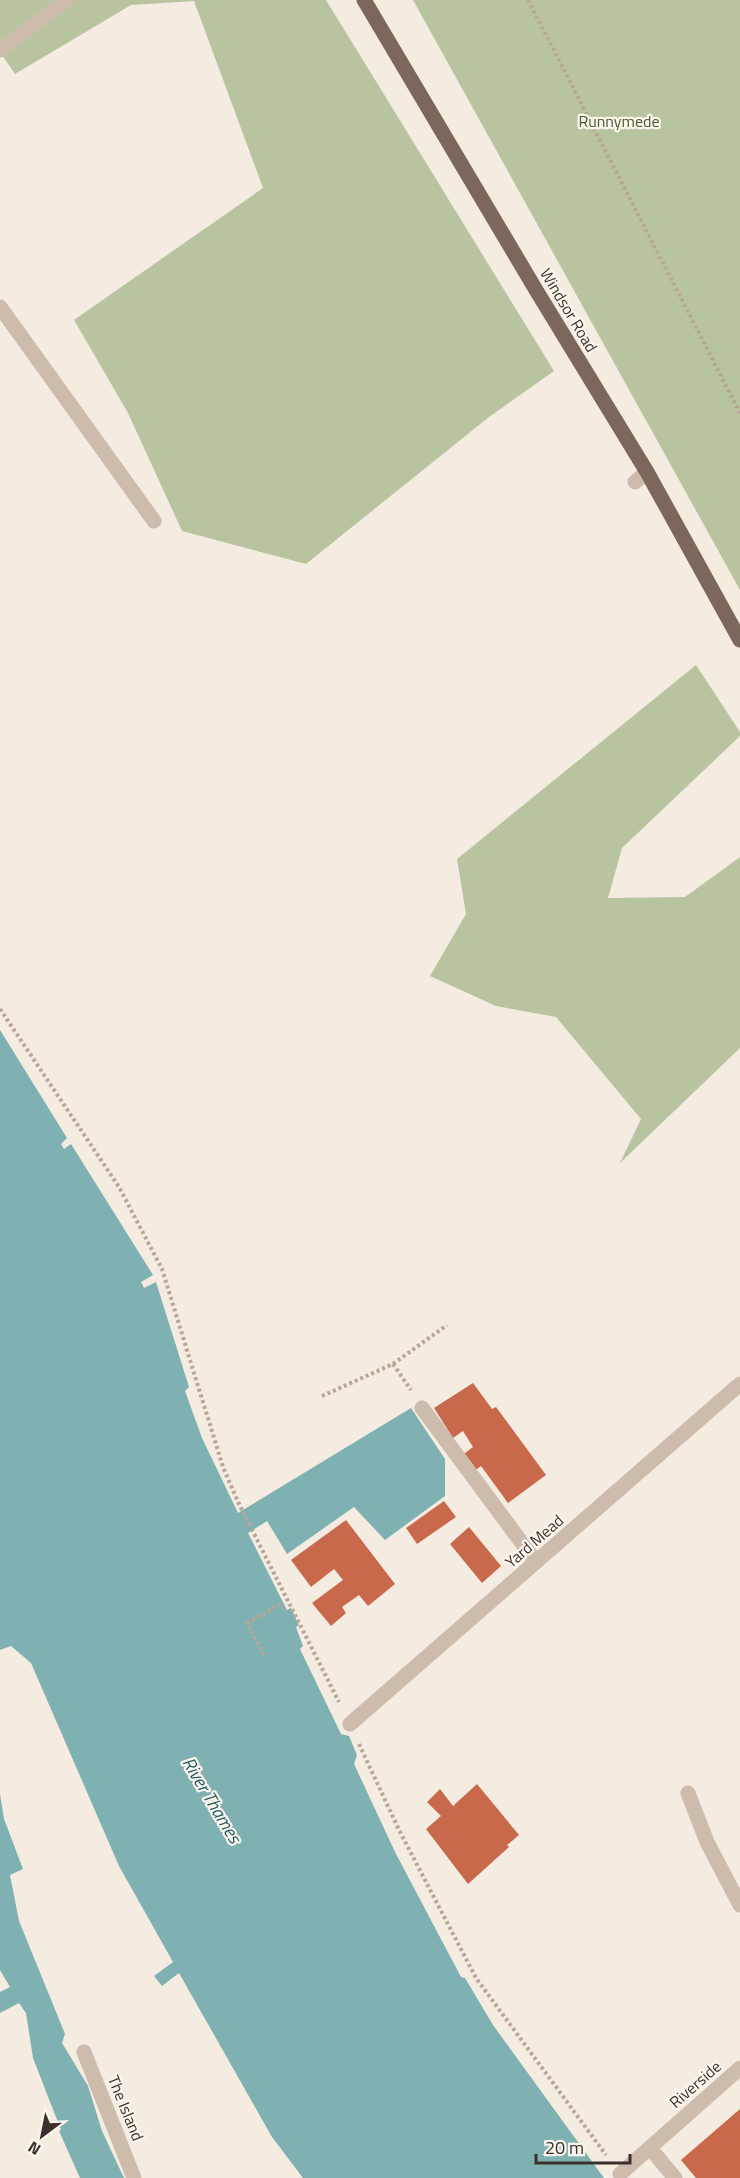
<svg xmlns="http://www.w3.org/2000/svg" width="740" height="2178" viewBox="0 0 740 2178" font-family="'Titillium Web',sans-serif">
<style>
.green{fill:#b8c4a0}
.water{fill:#7fb0b2}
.building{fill:#c8694b}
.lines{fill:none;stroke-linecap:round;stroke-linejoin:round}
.path{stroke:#b9a596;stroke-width:4;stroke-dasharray:3 3;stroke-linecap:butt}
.minor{stroke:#cdbbac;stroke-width:15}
.major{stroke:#7d675c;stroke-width:15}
.labels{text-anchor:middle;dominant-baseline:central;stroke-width:4.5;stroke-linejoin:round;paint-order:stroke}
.park-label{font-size:16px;fill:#4a5a2e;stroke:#fbf5ee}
.street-label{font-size:16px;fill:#3b302b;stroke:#fbf5ee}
.water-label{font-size:18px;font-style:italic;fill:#1f5a5e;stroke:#fbf5ee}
</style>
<rect width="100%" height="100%" fill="#f4ebe1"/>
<g class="green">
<path d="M 0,0 L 326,0 L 554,371 L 489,417 L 306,564 L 182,531 L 128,413 L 74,320 L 263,188 L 194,1 L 131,5 L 15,74 L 0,52 Z"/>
<path d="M 413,0 L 740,0 L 740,590 Z"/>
<path d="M 696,665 L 740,732 L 740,736 L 622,848 L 608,898 L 685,897 L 740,857 L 740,1048 L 620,1163 L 641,1119 L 556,1017 L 496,1006 L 430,976 L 466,914 L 457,859 Z"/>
</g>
<g class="water">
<path d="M 0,1030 L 67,1138 L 61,1144 L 64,1149 L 71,1144 L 153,1275 L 141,1282 L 144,1288 L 156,1282 L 189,1387 L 185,1391 L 202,1438 L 238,1513 L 411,1408 L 445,1459 L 445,1496 L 385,1540 L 354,1507 L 287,1554 L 267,1521 L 248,1533 L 287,1610 L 291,1608 L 299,1625 L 296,1627 L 303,1646 L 300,1649 L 341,1734 L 349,1736 L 357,1755 L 354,1764 L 396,1854 L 461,1977 L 465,1978 L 493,2025 L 604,2178 L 303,2178 L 272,2137 L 179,1973 L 162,1986 L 154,1976 L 173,1962 L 119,1866 L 31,1663 L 11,1646 L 0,1650 Z"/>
<path d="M 0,1794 L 4,1819 L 23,1869 L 10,1875 L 19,1921 L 65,2034 L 62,2043 L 88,2086 L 102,2131 L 124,2178 L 80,2178 L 59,2131 L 61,2130 L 33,2058 L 26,2013 L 19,2003 L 0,2013 L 0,1992 L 10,1987 L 0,1970 Z"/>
</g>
<g class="building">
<path d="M 473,1383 L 492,1409 L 496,1407 L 546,1475 L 508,1503 L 481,1466 L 473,1472 L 461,1456 L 473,1447 L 463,1431 L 453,1438 L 434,1408 Z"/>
<path d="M 444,1501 L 456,1517 L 417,1544 L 406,1528 Z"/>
<path d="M 346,1520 L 395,1584 L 368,1606 L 359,1595 L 342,1607 L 346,1613 L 331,1626 L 312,1603 L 343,1580 L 334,1569 L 311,1587 L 291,1560 Z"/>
<path d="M 469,1527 L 501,1566 L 482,1583 L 450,1544 Z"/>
<path d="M 477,1784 L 519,1835 L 507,1845 L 509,1847 L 468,1884 L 426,1829 L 441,1816 L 427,1802 L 440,1789 L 453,1806 Z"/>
<path d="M 740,2109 L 740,2178 L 696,2178 L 681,2160 Z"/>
</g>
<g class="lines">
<g class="path">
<path d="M 528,0 L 740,413"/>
<path d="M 0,1009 L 119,1187 L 162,1269 L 223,1467 L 239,1504 L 339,1702"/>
<path d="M 393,1364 L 411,1390"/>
<path d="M 322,1396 L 393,1364 L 447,1325"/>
<path d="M 264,1655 L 247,1623 L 283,1603"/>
<path d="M 359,1744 L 399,1830 L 476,1978 L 606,2155"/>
</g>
<g class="minor">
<path d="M 0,50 L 67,0"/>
<path d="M 0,307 L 154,521"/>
<path d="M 635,482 L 647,472"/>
<path d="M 422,1408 L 536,1562"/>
<path d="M 350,1724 L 740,1384"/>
<path d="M 688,1793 L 707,1842 L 740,1905"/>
<path d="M 84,2052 L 134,2178"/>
<path d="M 650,2148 L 675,2178"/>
<path d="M 620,2174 L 740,2068"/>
</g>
<path class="major" d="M 364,0 L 536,290 L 647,472 L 740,640"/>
</g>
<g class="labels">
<g class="park-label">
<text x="619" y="121">Runnymede</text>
</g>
<g class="street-label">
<text transform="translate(569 310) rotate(59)">Windsor Road</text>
<text transform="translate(534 1541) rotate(-41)">Yard Mead</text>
<text transform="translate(695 2084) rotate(-41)">Riverside</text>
<text transform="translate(126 2108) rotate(68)">The Island</text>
</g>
<g class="water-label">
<text transform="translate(212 1800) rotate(59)">River Thames</text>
</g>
</g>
<g transform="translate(42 2136) rotate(212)" stroke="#fbf5ee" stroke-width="4.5" paint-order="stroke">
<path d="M0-4.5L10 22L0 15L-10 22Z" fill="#3b302b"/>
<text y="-9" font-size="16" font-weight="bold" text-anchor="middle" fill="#3b302b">N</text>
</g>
<path d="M536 2154v9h94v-9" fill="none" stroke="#3b302b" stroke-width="3"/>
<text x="545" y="2154" font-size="18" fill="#3b302b" stroke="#fbf5ee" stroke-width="4.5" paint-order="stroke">20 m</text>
</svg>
